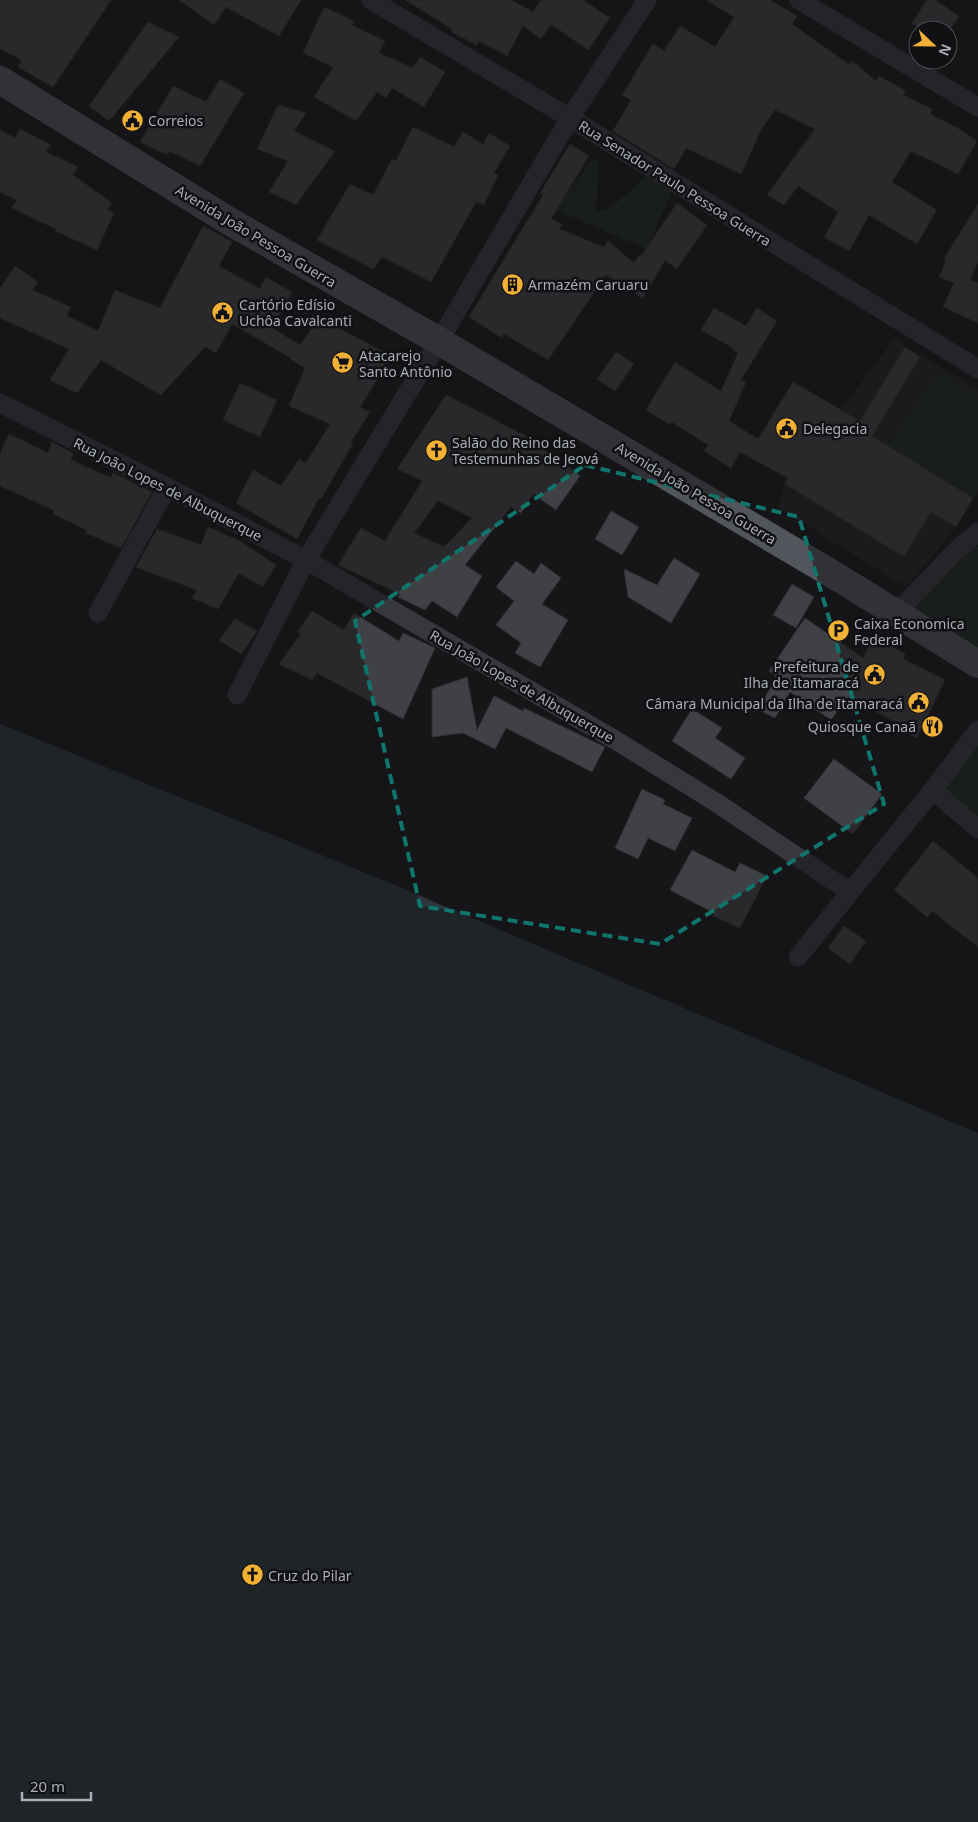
<svg xmlns="http://www.w3.org/2000/svg" width="978" height="1822" viewBox="0 0 978 1822" font-family="'Noto Sans',sans-serif">
<style>
.built{fill:#222225}
.green{fill:#1e261f}
.water{fill:#2c353c}
.building{fill:#404145;stroke:#303034;fill-rule:evenodd}
.lines{fill:none;stroke-linecap:round;stroke-linejoin:round}
.minor{stroke:#37383d;stroke-width:19}
.primary{stroke:#53555c;stroke-width:28}
.marked{fill:none;stroke:#0f766e;stroke-width:4;stroke-dasharray:10 6;stroke-linejoin:round}
.labels{text-anchor:middle;dominant-baseline:central;stroke-width:5;stroke-linejoin:round;paint-order:stroke}
.poi-label{font-size:14px;fill:#a8adb8;stroke:#111113;text-anchor:start}
.street-label{font-size:14px;fill:#a8adb8;stroke:#111113}
</style>
<rect width="100%" height="100%" fill="#161618"/>
<path class="built" d="M 897,335 L 905,347 L 978,388 L 978,492 L 956,527 L 906,587 L 777,507 L 785,484 Z"/>
<g class="green">
<path d="M 592,159 L 599,162 L 596,212 L 613,206 L 647,175 L 674,186 L 647,249 L 556,210 Z"/>
<path d="M 938,372 L 978,396 L 978,492 L 973,498 L 888,446 Z"/>
<path d="M 971,538 L 978,547 L 978,648 L 908,610 Z"/>
<path d="M 978,741 L 978,818 L 941,789 Z"/>
</g>
<path class="water" d="M 0,724 L 383,880 L 978,1133 L 978,1822 L 0,1822 Z"/>
<g class="building">
<path d="M 0,0 L 111,0 L 53,87 L 18,67 L 22,60 L 0,49 Z"/>
<path d="M 179,0 L 301,0 L 279,36 L 226,7 L 214,25 Z"/>
<path d="M 405,0 L 511,0 L 533,12 L 541,0 L 583,0 L 610,18 L 588,50 L 551,24 L 541,39 L 523,26 L 507,56 L 479,41 L 477,45 L 451,32 L 452,29 Z"/>
<path d="M 706,0 L 770,0 L 797,16 L 792,24 L 850,65 L 852,61 L 876,81 L 879,76 L 906,91 L 903,95 L 932,109 L 930,114 L 961,130 L 977,141 L 958,174 L 911,151 L 892,182 L 937,210 L 917,244 L 869,215 L 849,251 L 824,237 L 838,212 L 798,186 L 784,205 L 767,195 L 815,129 L 775,110 L 762,128 L 741,174 L 686,148 L 674,169 L 613,131 L 631,100 L 622,95 L 653,44 L 664,51 L 680,26 L 715,47 L 734,17 Z"/>
<path d="M 927,0 L 935,0 L 959,16 L 950,30 L 922,30 L 912,23 Z"/>
<path d="M 324,7 L 354,21 L 352,25 L 385,41 L 379,53 L 413,68 L 420,57 L 445,72 L 424,107 L 392,88 L 386,98 L 377,92 L 356,121 L 314,97 L 333,67 L 303,53 Z"/>
<path d="M 148,22 L 179,37 L 109,121 L 89,106 Z"/>
<path d="M 220,79 L 244,93 L 200,166 L 169,151 L 167,155 L 140,142 L 173,86 L 206,102 Z"/>
<path d="M 278,105 L 306,113 L 294,131 L 335,151 L 296,205 L 269,192 L 288,161 L 257,149 Z"/>
<path d="M 413,127 L 454,147 L 463,132 L 483,144 L 489,133 L 510,146 L 494,173 L 498,175 L 484,205 L 476,202 L 431,282 L 382,257 L 373,269 L 317,240 L 350,184 L 373,195 L 392,159 L 396,161 Z"/>
<path d="M 20,129 L 51,145 L 46,152 L 78,167 L 73,175 L 112,203 L 107,210 L 114,213 L 97,250 L 55,231 L 56,229 L 12,208 L 17,200 L 0,192 L 0,130 L 15,138 Z"/>
<path d="M 570,144 L 589,156 L 551,219 L 562,224 L 559,229 L 604,247 L 608,241 L 634,263 L 639,255 L 642,255 L 677,203 L 707,225 L 677,269 L 665,260 L 643,298 L 606,275 L 548,360 L 504,334 L 502,338 L 469,317 L 543,195 L 540,193 Z"/>
<path d="M 978,204 L 978,262 L 970,280 L 978,283 L 978,323 L 943,307 L 954,283 L 939,277 L 946,261 L 943,260 Z"/>
<path d="M 203,226 L 232,242 L 219,266 L 260,289 L 266,277 L 292,292 L 272,328 L 300,345 L 319,318 L 392,356 L 360,407 L 370,412 L 351,442 L 353,443 L 321,499 L 319,498 L 297,539 L 236,503 L 253,470 L 281,486 L 299,459 L 306,463 L 330,424 L 289,406 L 305,368 L 290,359 L 291,358 L 232,324 L 216,353 L 205,347 L 161,395 L 101,360 L 77,393 L 50,380 L 69,349 L 0,318 L 0,288 L 15,266 L 38,282 L 32,290 L 71,307 L 67,316 L 98,331 L 115,290 L 160,308 Z"/>
<path d="M 714,308 L 746,326 L 757,308 L 777,321 L 741,380 L 746,382 L 729,421 L 758,439 L 793,382 L 860,421 L 905,347 L 920,357 L 872,436 L 973,498 L 956,527 L 931,512 L 904,557 L 785,484 L 788,478 L 740,452 L 731,468 L 704,451 L 708,445 L 672,422 L 670,425 L 646,410 L 675,362 L 721,391 L 738,353 L 732,349 L 733,348 L 701,330 Z"/>
<path d="M 616,352 L 634,364 L 615,391 L 597,379 Z"/>
<path d="M 240,383 L 277,400 L 260,437 L 223,420 Z"/>
<path d="M 446,395 L 528,437 L 527,438 L 556,457 L 556,458 L 580,476 L 556,510 L 533,494 L 521,513 L 511,507 L 465,565 L 482,576 L 457,617 L 432,601 L 425,610 L 398,597 L 400,594 L 338,565 L 361,528 L 385,541 L 422,481 L 397,469 ZM 438,501 L 472,518 L 444,547 L 414,533 Z"/>
<path d="M 9,434 L 48,453 L 52,442 L 73,453 L 71,460 L 111,478 L 113,473 L 152,492 L 121,548 L 86,533 L 87,530 L 53,514 L 54,510 L 0,486 L 0,453 Z"/>
<path d="M 611,511 L 639,527 L 622,555 L 595,539 Z"/>
<path d="M 208,527 L 240,541 L 276,565 L 263,587 L 239,573 L 218,609 L 192,598 L 197,590 L 136,567 L 157,529 L 201,545 Z"/>
<path d="M 674,558 L 700,574 L 671,623 L 628,597 L 624,569 L 657,585 Z"/>
<path d="M 516,561 L 534,574 L 541,563 L 561,578 L 542,604 L 568,620 L 540,667 L 515,653 L 521,643 L 496,625 L 514,601 L 496,587 Z"/>
<path d="M 792,584 L 814,597 L 796,628 L 773,615 Z"/>
<path d="M 312,611 L 344,630 L 354,613 L 399,641 L 403,633 L 435,648 L 403,719 L 317,673 L 312,680 L 279,664 L 301,634 L 297,632 Z"/>
<path d="M 805,618 L 863,658 L 874,637 L 905,654 L 903,659 L 945,680 L 917,738 L 893,727 L 895,722 L 848,697 L 831,720 L 790,692 L 775,718 L 759,710 L 776,676 L 769,671 Z"/>
<path d="M 235,619 L 257,631 L 241,654 L 219,640 Z"/>
<path d="M 467,677 L 477,730 L 494,696 L 523,711 L 524,708 L 605,747 L 592,772 L 506,728 L 495,749 L 463,733 L 432,737 L 432,689 Z"/>
<path d="M 692,709 L 722,728 L 715,738 L 745,758 L 731,779 L 672,741 Z"/>
<path d="M 834,759 L 882,794 L 853,834 L 804,798 Z"/>
<path d="M 642,789 L 665,800 L 663,804 L 692,818 L 675,851 L 648,838 L 638,859 L 615,848 Z"/>
<path d="M 933,841 L 978,878 L 978,947 L 932,911 L 927,917 L 894,890 Z"/>
<path d="M 692,850 L 735,872 L 740,863 L 767,876 L 740,928 L 713,916 L 714,913 L 670,890 Z"/>
<path d="M 844,926 L 866,941 L 850,964 L 828,948 Z"/>
</g>
<g class="lines">
<g class="minor">
<path d="M 371,0 L 570,118 L 978,369"/>
<path d="M 799,0 L 978,107"/>
<path d="M 0,403 L 167,487 L 306,560 L 617,741 L 717,803 L 850,892 L 933,790 L 978,730"/>
<path d="M 98,613 L 167,487"/>
<path d="M 896,613 L 957,550 L 978,532"/>
<path d="M 237,695 L 306,560 L 439,341 L 570,118 L 647,0"/>
<path d="M 933,790 L 978,829"/>
<path d="M 798,957 L 850,892"/>
</g>
<path class="primary" d="M 0,80 L 229,221 L 439,341 L 839,578 L 978,664"/>
</g>
<path d="M0 0H978V1822H0ZM 585,465 L 799,517 L 884,804 L 660,944 L 420,906 L 355,621 Z" fill="#161618" fill-opacity=".55" fill-rule="evenodd"/>
<path class="marked" d="M 585,465 L 799,517 L 884,804 L 660,944 L 420,906 L 355,621 Z"/>
<defs>
<symbol id="civic-disc" viewBox="-11 -11 22 22"><circle r="9.5" fill="#f2b134" stroke="#111113"/><path d="M-.6-6.5H3V-4.5H.6V-3L4-1V1h2V6H-6V1h2V-1L-.6-3ZM-1.2 2.5V6h2.4V2.5Z" fill="#111"/></symbol>
<symbol id="building-disc" viewBox="-11 -11 22 22"><circle r="9.5" fill="#f2b134" stroke="#111113"/><path d="M-4-6H4V6H1V3H-1V6H-4ZM-2.5-4.3h1.7v1.8h-1.7ZM.8-4.3h1.7v1.8H.8ZM-2.5-1h1.7V.8h-1.7ZM.8-1h1.7V.8H.8Z" fill="#111"/></symbol>
<symbol id="supermarket-disc" viewBox="-11 -11 22 22"><circle r="9.5" fill="#f2b134" stroke="#111113"/><path d="M-6-5.5h2.5l.6 2H6L4.5 2H-2.5L-4.4-4H-6ZM-1.5 3.2a1.3 1.3 0 1 0 .1 0ZM3 3.2a1.3 1.3 0 1 0 .1 0Z" fill="#111"/></symbol>
<symbol id="church-disc" viewBox="-11 -11 22 22"><circle r="9.5" fill="#f2b134" stroke="#111113"/><path d="M-1.2-6h2.4v3.5h3.3v2.4h-3.3V6h-2.4V-.1h-3.3v-2.4h3.3Z" fill="#111"/></symbol>
<symbol id="parking-disc" viewBox="-11 -11 22 22"><circle r="9.5" fill="#f2b134" stroke="#111113"/><path d="M-3.5-5.5H1a3.5 3.5 0 0 1 0 7H-1V5.5H-3.5ZM-1-3.4V-.6H.8a1.4 1.4 0 0 0 0-2.8Z" fill="#111"/></symbol>
<symbol id="restaurant-disc" viewBox="-11 -11 22 22"><circle r="9.5" fill="#f2b134" stroke="#111113"/><path d="M-5-6h1v4h1v-4h1v4h1v-4h1v5L-1.5 .5V6h-2V.5L-5-1ZM5-6V6H3V1.5H1.5Q1.5-4 5-6Z" fill="#111"/></symbol>
</defs>
<g fill-rule="evenodd">
<use href="#civic-disc" x="120" y="108" width="25" height="25"/>
<use href="#building-disc" x="500" y="272" width="25" height="25"/>
<use href="#civic-disc" x="210" y="300" width="25" height="25"/>
<use href="#supermarket-disc" x="330" y="350" width="25" height="25"/>
<use href="#civic-disc" x="774" y="416" width="25" height="25"/>
<use href="#church-disc" x="424" y="438" width="25" height="25"/>
<use href="#parking-disc" x="826" y="618" width="25" height="25"/>
<use href="#civic-disc" x="862" y="662" width="25" height="25"/>
<use href="#civic-disc" x="906" y="690" width="25" height="25"/>
<use href="#restaurant-disc" x="920" y="714" width="25" height="25"/>
<use href="#church-disc" x="240" y="1562" width="25" height="25"/>
</g>
<g class="labels">
<g class="poi-label">
<text x="148" y="120">Correios</text>
<text x="528" y="284">Armazém Caruaru</text>
<text x="239" y="304">Cartório Edísio<tspan x="239" dy="16">Uchôa Cavalcanti</tspan></text>
<text x="359" y="355">Atacarejo<tspan x="359" dy="16">Santo Antônio</tspan></text>
<text x="803" y="428">Delegacia</text>
<text x="452" y="442">Salão do Reino das<tspan x="452" dy="16">Testemunhas de Jeová</tspan></text>
<text x="854" y="623">Caixa Economica<tspan x="854" dy="16">Federal</tspan></text>
<text x="859" y="666" text-anchor="end">Prefeitura de<tspan x="859" dy="16">Ilha de Itamaracá</tspan></text>
<text x="903" y="703" text-anchor="end">Câmara Municipal da Ilha de Itamaracá</text>
<text x="916" y="726" text-anchor="end">Quiosque Canaã</text>
<text x="268" y="1575">Cruz do Pilar</text>
</g>
<g class="street-label">
<text transform="translate(675 183) rotate(32)">Rua Senador Paulo Pessoa Guerra</text>
<text transform="translate(256 236) rotate(31)">Avenida João Pessoa Guerra</text>
<text transform="translate(168 489) rotate(27)">Rua João Lopes de Albuquerque</text>
<text transform="translate(696 493) rotate(31)">Avenida João Pessoa Guerra</text>
<text transform="translate(522 686) rotate(30)">Rua João Lopes de Albuquerque</text>
</g>
</g>
<g transform="translate(933 45) rotate(112)"><circle r="24" fill="#111113" stroke="#4d4f55"/>
<path d="M0-4L9 19L0 12L-9 19Z" fill="#f2b134"/>
<text y="-8" font-size="14" font-weight="bold" text-anchor="middle" fill="#a8adb8">N</text>
</g>
<path d="M22 1792v8h69v-8" fill="none" stroke="#a8adb8" stroke-width="2.5"/>
<text x="30" y="1792" font-size="15" fill="#a8adb8" stroke="#111113" stroke-width="4" paint-order="stroke">20 m</text>
</svg>
